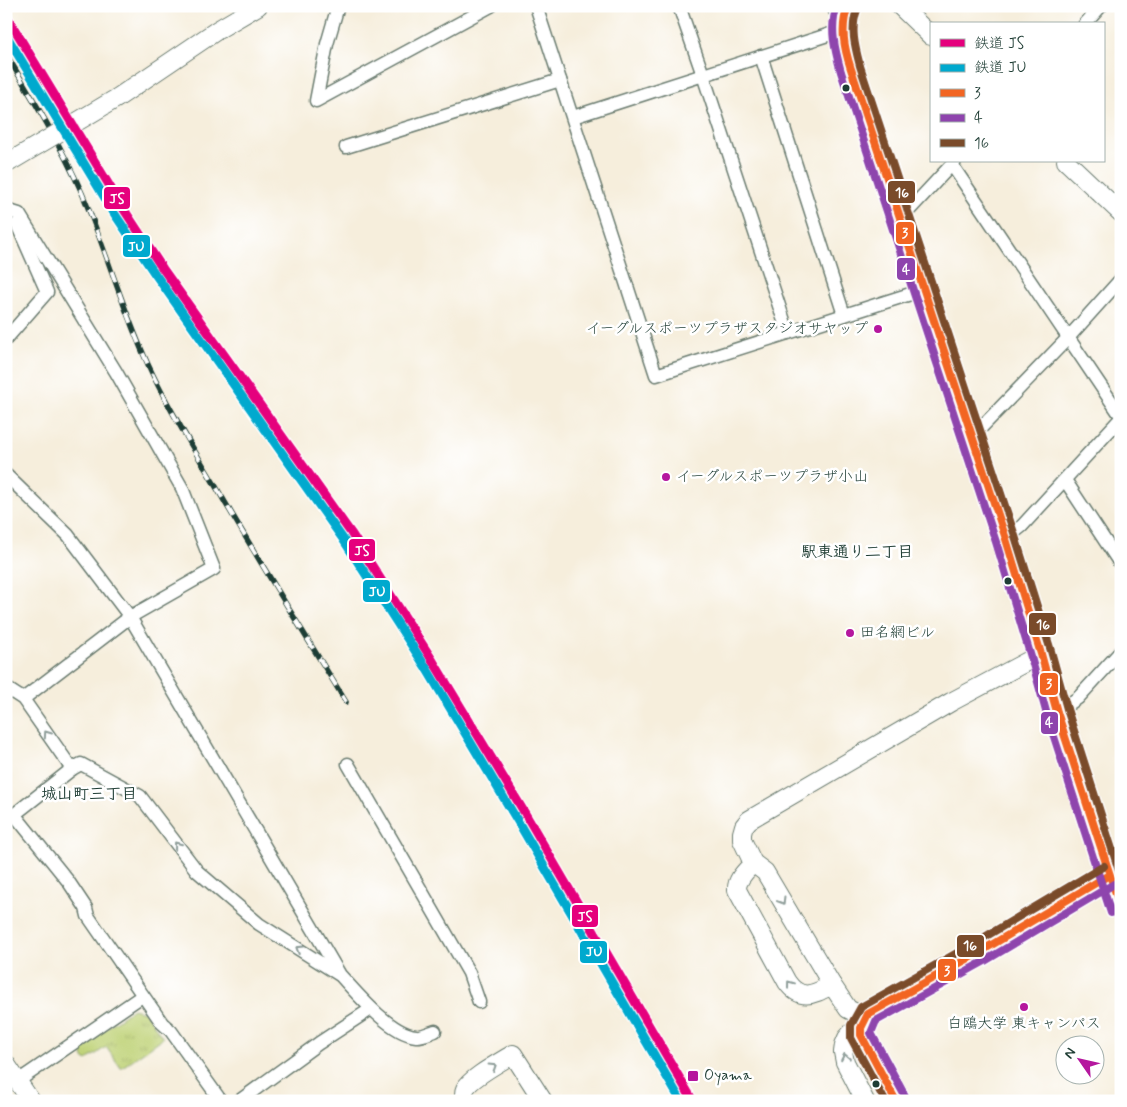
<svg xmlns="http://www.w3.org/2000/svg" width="1127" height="1107" viewBox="0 0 1127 1107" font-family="Mynerve,'Klee One',sans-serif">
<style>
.park{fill:url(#park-tufts);stroke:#6e8754}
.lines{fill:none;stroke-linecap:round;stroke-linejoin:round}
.street-casing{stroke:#6a7b6f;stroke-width:15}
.secondary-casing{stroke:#6a7b6f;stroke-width:20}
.street{stroke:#fff;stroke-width:12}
.secondary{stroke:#fff;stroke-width:18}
.rail-casing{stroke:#1f3d34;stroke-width:5.5}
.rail{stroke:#fff;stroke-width:4;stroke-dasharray:11;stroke-linecap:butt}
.secondary-bridge-casing{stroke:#6a7b6f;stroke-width:20;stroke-linecap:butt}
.secondary-bridge{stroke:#fff;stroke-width:18}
.bus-1-casing{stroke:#fff;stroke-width:11}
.bus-2-casing{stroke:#fff;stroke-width:11}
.bus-3-casing{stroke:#fff;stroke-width:11}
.bus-1{stroke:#f26522;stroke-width:8}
.bus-2{stroke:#8e44ad;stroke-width:8}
.bus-3{stroke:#7a4b2a;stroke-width:8}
.rail-1-casing{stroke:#fff;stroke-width:12}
.rail-2-casing{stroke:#fff;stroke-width:12}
.rail-1{stroke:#e5007d;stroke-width:9}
.rail-2{stroke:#00a9ce;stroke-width:9}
.oneway{stroke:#8f9e9a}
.bus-dot{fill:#1f3d34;stroke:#fff;stroke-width:2}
.poi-dot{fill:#b5179e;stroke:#fff;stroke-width:2}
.labels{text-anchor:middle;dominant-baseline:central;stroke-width:5;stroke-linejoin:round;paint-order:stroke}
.poi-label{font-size:15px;fill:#1f3d34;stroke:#fff;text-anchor:start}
.neighbourhood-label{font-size:16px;font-weight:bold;fill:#1f3d34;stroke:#fff}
.line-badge{stroke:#fff;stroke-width:2}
.badge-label{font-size:14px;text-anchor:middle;font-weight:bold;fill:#fff}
</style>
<defs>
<pattern id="park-tufts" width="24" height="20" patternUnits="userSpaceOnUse" patternTransform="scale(1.25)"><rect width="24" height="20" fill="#bed174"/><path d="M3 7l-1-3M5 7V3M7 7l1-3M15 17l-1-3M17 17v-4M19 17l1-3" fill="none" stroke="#a3b465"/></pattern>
</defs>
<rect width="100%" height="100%" fill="#fff"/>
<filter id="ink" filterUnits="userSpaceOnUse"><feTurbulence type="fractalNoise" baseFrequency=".02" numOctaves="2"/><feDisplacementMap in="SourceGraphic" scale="10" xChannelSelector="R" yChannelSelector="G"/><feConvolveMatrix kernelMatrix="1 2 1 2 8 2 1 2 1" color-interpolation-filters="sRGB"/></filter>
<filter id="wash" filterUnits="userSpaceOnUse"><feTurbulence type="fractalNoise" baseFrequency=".0096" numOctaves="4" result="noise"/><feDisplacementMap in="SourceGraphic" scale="20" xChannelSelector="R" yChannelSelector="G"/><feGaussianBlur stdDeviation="1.12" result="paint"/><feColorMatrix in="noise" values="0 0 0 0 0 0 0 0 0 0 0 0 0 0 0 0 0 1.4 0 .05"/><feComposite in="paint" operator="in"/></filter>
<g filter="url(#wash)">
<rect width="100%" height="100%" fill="#f6eedc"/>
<path class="park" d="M 133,1009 L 145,1012 L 163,1038 L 121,1068 L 106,1047 L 86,1061 L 78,1048 Z"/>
</g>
<g filter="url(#ink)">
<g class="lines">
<defs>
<g id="street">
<path d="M 338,6 L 327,44 L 316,101 L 491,6"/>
<path d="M 536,6 L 656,375 L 923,290"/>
<path d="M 679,6 L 703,75 L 788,333"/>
<path d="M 1085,24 L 1101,6"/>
<path d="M 761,56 L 844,315"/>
<path d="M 573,117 L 843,30 L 833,6"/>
<path d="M 346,147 L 560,80"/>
<path d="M 952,165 L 1121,416"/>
<path d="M 6,210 L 19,214 L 116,372 L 182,488 L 214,569 L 130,617 L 23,699"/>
<path d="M 900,220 L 955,161"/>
<path d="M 6,339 L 47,292 L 17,224"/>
<path d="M 972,437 L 1068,338 L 1121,279"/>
<path d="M 6,475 L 68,535 L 130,617 L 340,975 C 357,994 391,1034 416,1036 C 421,1037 429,1033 435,1031"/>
<path d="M 1065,480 L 1121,565"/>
<path d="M 1006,539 L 1022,526 L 1121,418"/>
<path d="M 6,688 L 23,699 L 72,769"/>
<path d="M 1057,712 L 1078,698 L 1121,651"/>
<path d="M 348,764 L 469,973 L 479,1002"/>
<path d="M 14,814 L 68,881 L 86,908 L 88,916 L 162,1023 L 171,1031 L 221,1101"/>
<path d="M 6,821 L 72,769 L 81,764 L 140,796 L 197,871 L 259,924 L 338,974"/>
<path d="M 1109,875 L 1121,863"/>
<path d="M 18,1081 L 142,996"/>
<path d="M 239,1101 L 319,1043 L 371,1009"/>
</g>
<g id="secondary">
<path d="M 848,6 C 835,31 850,64 857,89 L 1006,539 L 1041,654 L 1057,712 L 1121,910"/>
<path d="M 900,6 L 931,36"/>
<path d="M 117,98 L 219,29 L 258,6"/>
<path d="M 1066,161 L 1121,213"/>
<path d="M 753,863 C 746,871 736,879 737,890 L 787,982 C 801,1002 814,994 832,985"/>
<path d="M 868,1014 L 860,1014 L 854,1012 L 848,1009 L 832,985 L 765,872 L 753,863 L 742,840 L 742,833 L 744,826 L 749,820 L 951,702 L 1041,654"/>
<path d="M 866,1016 L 861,1028 L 861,1035 L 896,1101"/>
<path d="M 6,1064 L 31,1101"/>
<path d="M 465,1101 C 464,1097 463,1093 465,1089 C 470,1078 502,1061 513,1054 L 543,1101"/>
<path d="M 865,1101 L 845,1062 L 843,1052 L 844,1045 L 847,1038 L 868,1014 L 978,953 L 1109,875"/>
</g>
</defs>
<use href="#street" class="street-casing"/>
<use href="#secondary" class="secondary-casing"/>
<use href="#street" class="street"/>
<use href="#secondary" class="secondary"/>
<defs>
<path id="rail" d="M 6,54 C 33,99 61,145 82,193 C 107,252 124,315 152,373 C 170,411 193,448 215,485 C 257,558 302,630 346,702"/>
</defs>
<use href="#rail" class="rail-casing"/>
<use href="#rail" class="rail"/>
<defs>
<path id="secondary-bridge" d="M 6,164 L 117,98"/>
</defs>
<use href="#secondary-bridge" class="secondary-bridge-casing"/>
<use href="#secondary-bridge" class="secondary-bridge"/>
<defs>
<g id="bus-1">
<path d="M 848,6 C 840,28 844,48 851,69 L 1006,539 L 1041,654 L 1057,712 L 1121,909"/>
<path d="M 896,1101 L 861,1035 L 861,1028 L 868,1014 L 978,953 L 1109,875"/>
</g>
<g id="bus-2">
<path d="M 837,6 C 829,28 835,50 841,72 L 996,542 L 1031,657 L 1047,715 L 1111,913"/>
<path d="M 905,1096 L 871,1033 L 876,1021 L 983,962 L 1114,884"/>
</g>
<g id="bus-3">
<path d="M 857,10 C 850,29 855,47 860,66 L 1015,536 L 1051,651 L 1067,709 L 1121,877"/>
<path d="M 885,1101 L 851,1038 L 851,1025 L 861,1007 L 973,944 L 1104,866"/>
</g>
</defs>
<use href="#bus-1" class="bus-1-casing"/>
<use href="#bus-2" class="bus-2-casing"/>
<use href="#bus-3" class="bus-3-casing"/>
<use href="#bus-1" class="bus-1"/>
<use href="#bus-2" class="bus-2"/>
<use href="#bus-3" class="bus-3"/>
<defs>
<path id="rail-1" d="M 6,15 L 123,208 L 163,269 L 351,533 L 433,661 L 526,815 L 693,1101"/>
<path id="rail-2" d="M 6,35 L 114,213 L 155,274 L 343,539 L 425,666 L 517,820 L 681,1101"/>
</defs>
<use href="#rail-1" class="rail-1-casing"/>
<use href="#rail-2" class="rail-2-casing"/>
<use href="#rail-1" class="rail-1"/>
<use href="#rail-2" class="rail-2"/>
</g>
<defs><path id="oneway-chevron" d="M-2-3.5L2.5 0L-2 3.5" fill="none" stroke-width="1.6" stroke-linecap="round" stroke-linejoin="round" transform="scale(1.25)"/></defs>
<g class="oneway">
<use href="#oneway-chevron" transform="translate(47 734) rotate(-125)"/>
<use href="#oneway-chevron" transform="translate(177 845) rotate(-128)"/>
<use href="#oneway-chevron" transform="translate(782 901) rotate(59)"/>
<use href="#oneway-chevron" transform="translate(299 949) rotate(-148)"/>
<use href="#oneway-chevron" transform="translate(790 984) rotate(-127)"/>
<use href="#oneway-chevron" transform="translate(845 1057) rotate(-101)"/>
<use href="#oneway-chevron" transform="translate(493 1067) rotate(-32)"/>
</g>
</g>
<g class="bus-dot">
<circle cx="846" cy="88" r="4.5"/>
<circle cx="1008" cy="581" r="4.5"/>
<circle cx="876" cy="1084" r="4.5"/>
</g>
<g class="poi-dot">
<circle cx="878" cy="329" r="5"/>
<circle cx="666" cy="477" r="5"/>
<circle cx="850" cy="633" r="5"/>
<circle cx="1024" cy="1007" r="5"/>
<rect x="687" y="1070" width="12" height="12" rx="2.5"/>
</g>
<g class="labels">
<g class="poi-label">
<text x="868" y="329" text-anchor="end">イーグルスポーツプラザスタジオサヤップ</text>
<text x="676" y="477">イーグルスポーツプラザ小山</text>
<text x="860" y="633">田名網ビル</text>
<text x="1024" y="1024" text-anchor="middle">白鴎大学 東キャンパス</text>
<text x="704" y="1076">Oyama</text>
</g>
<g class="neighbourhood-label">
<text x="857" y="552">駅東通り二丁目</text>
<text x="89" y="794">城山町三丁目</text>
</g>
</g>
<g class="line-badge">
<rect x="887" y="180" width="29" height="24" rx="5" fill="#7a4b2a"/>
<rect x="103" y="186" width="28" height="24" rx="5" fill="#e5007d"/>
<rect x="895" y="221" width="20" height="24" rx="5" fill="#f26522"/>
<rect x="122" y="234" width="29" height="24" rx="5" fill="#00a9ce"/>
<rect x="896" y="257" width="20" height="24" rx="5" fill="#8e44ad"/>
<rect x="348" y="538" width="28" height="24" rx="5" fill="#e5007d"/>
<rect x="362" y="579" width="29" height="24" rx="5" fill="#00a9ce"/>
<rect x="1028" y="612" width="29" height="24" rx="5" fill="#7a4b2a"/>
<rect x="1039" y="672" width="20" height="24" rx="5" fill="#f26522"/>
<rect x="1040" y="711" width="19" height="24" rx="5" fill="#8e44ad"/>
<rect x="571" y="904" width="28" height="24" rx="5" fill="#e5007d"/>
<rect x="956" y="934" width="29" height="24" rx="5" fill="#7a4b2a"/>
<rect x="579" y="940" width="29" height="24" rx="5" fill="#00a9ce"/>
<rect x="937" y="958" width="20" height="24" rx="5" fill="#f26522"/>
</g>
<g class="badge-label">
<text x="902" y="197">16</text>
<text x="117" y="203">JS</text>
<text x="905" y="237">3</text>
<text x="136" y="251">JU</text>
<text x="906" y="274">4</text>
<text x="362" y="555">JS</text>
<text x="377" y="596">JU</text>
<text x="1043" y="629">16</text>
<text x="1049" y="688">3</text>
<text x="1049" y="727">4</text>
<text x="585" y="921">JS</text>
<text x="970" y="950">16</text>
<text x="594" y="956">JU</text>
<text x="947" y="975">3</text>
</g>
<rect width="1127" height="1107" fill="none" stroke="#fff" stroke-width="25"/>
<rect x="930" y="22" width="175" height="140" fill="#ffffff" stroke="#a5b1ae"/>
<rect x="940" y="39" width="25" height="8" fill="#e5007d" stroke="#a5b1ae"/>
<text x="974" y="48" font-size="15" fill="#1f3d34">鉄道 JS</text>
<rect x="940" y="64" width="25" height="8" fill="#00a9ce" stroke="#a5b1ae"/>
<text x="974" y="72" font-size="15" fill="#1f3d34">鉄道 JU</text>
<rect x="940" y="89" width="25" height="8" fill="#f26522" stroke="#a5b1ae"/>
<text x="974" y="98" font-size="15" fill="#1f3d34">3</text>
<rect x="940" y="114" width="25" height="8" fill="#8e44ad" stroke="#a5b1ae"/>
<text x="974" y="122" font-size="15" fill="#1f3d34">4</text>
<rect x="940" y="139" width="25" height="8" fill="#7a4b2a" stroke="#a5b1ae"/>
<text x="974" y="148" font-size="15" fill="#1f3d34">16</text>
<g transform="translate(1080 1060) rotate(304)"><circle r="24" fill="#ffffff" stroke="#a5b1ae"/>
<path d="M0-4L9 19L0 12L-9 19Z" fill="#b5179e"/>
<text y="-8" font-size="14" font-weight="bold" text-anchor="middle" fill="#1f3d34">N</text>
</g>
</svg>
